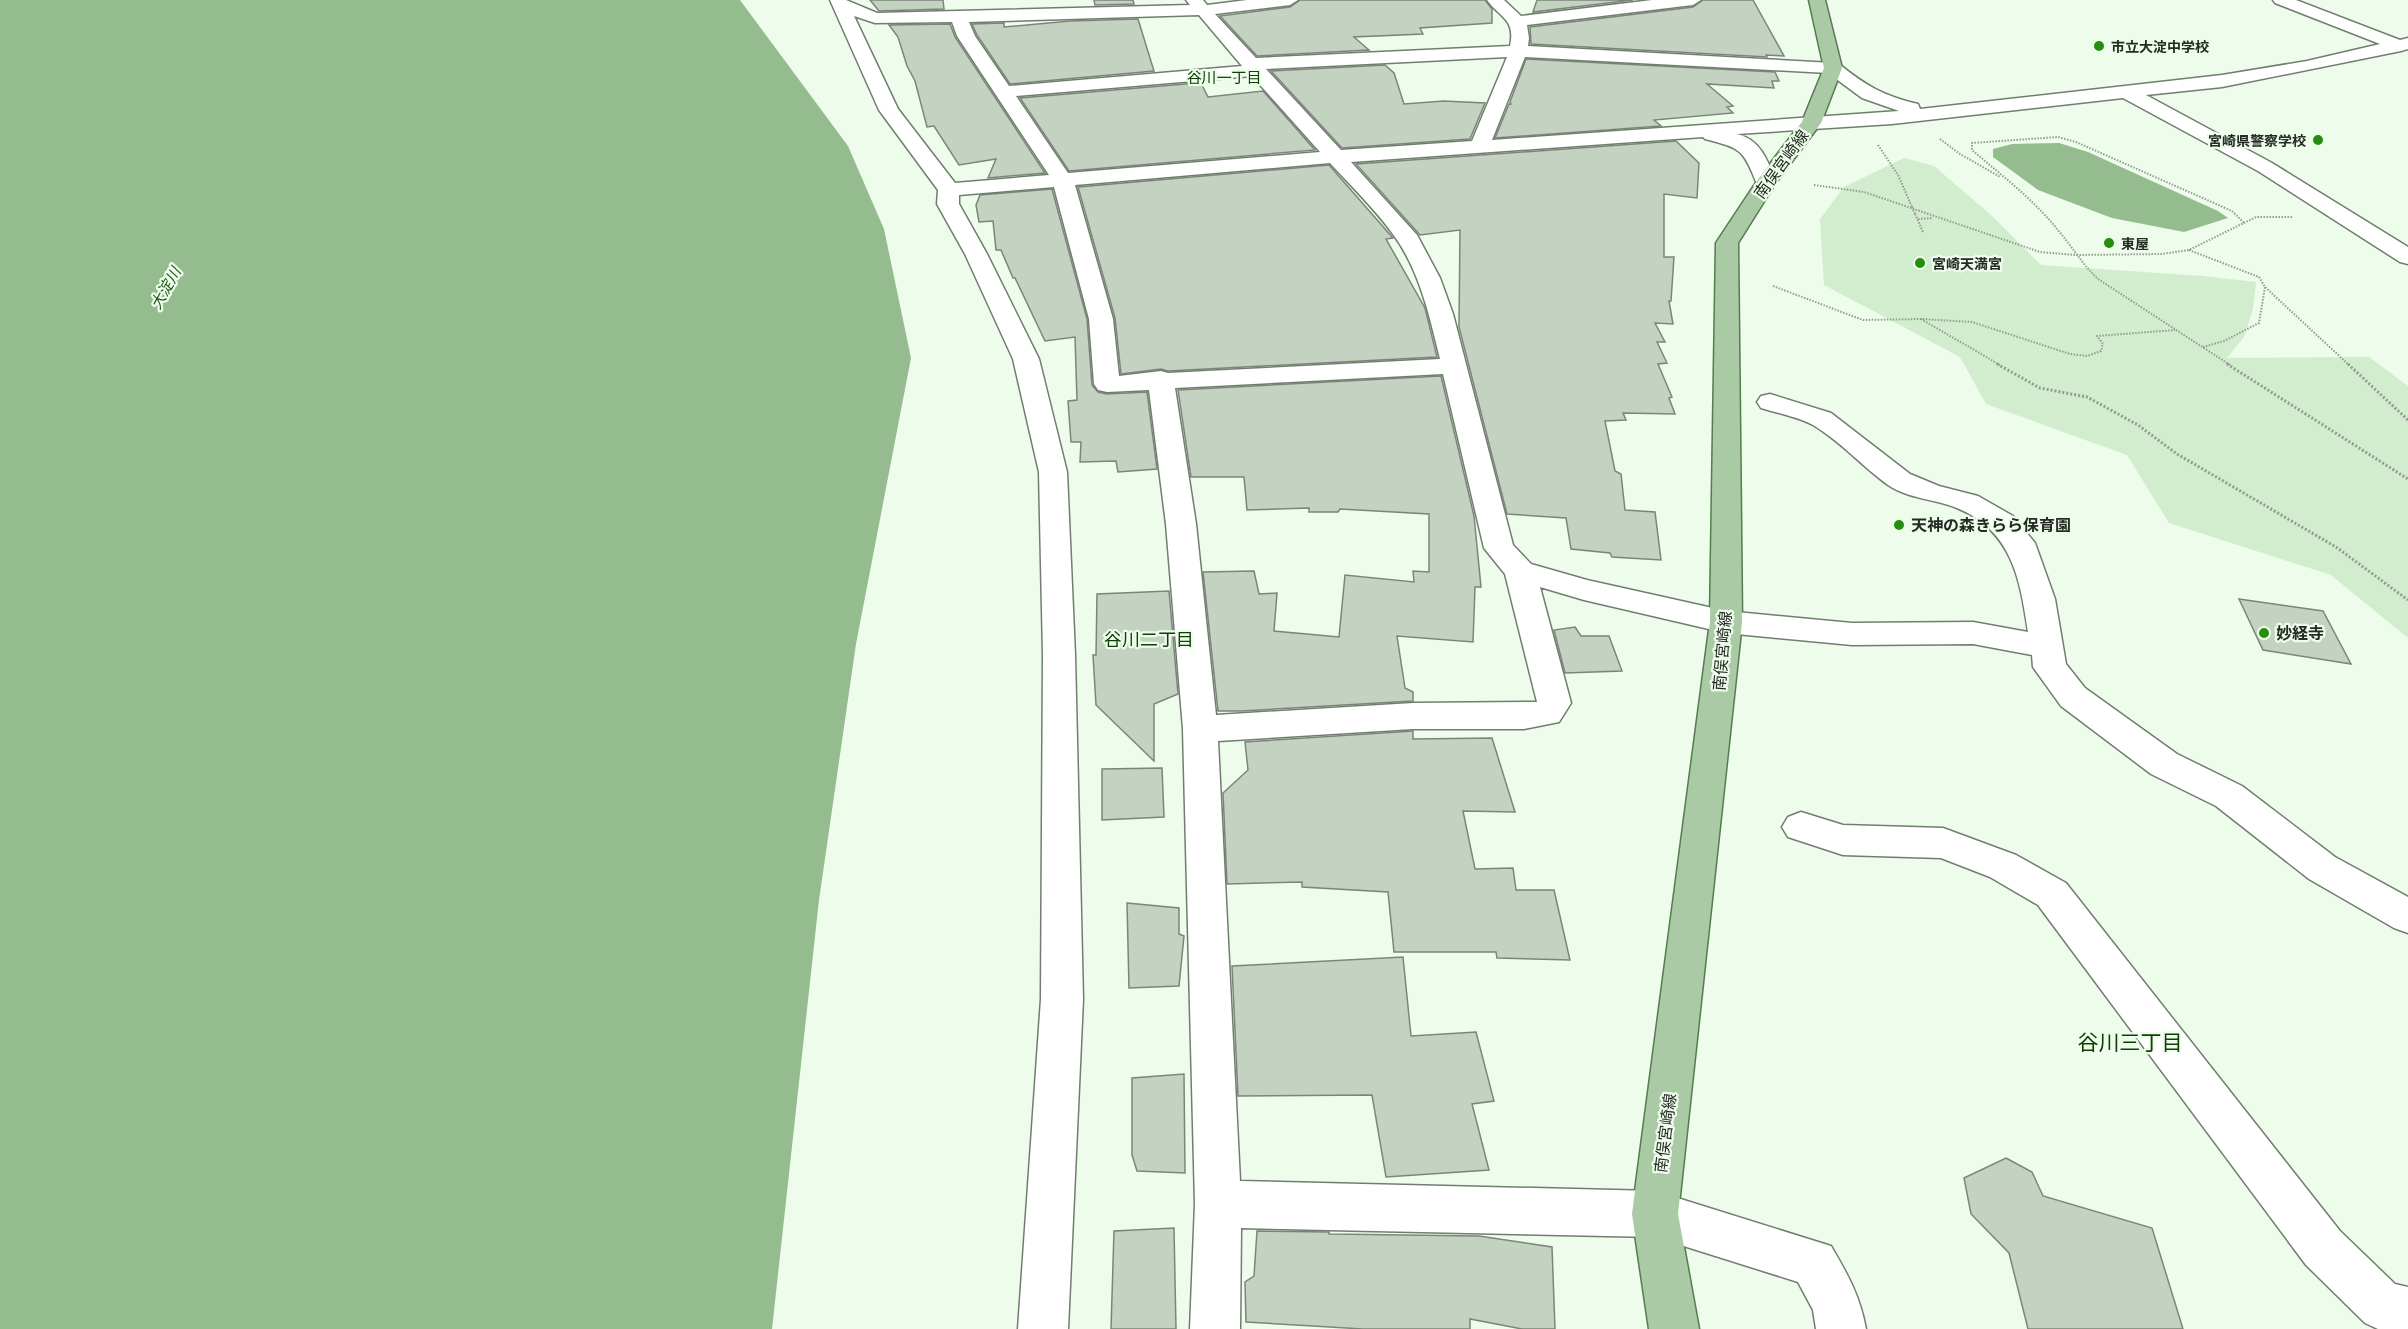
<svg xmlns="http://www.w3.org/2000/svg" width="2408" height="1329" viewBox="0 0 2408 1329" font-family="'Golos Text','Noto Sans JP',sans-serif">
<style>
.green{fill:#d2ecce}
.water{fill:#95bc8e}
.building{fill:#c4d2c1;stroke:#7a8778;stroke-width:1.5}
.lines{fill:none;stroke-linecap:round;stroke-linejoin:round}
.minor-casing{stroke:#717e6f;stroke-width:3}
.major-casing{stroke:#567b50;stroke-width:3}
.path-far1{stroke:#929c90;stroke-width:2;stroke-dasharray:1.5 1.5;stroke-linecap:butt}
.path{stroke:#929c90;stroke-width:3;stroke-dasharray:2 2;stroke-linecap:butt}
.minor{fill:#fff;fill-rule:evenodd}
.major{fill:#a9caa4;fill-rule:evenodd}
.path-bridge{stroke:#929c90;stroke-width:2;stroke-dasharray:1.5 1.5;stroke-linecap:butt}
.poi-dot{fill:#258e0f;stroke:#edfceb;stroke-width:2}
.labels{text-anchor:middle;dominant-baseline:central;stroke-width:4.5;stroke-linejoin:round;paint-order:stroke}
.far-poi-label{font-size:14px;font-weight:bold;fill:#252a24;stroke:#edfceb;text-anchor:start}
.far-neighbourhood-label{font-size:15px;fill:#0e4006;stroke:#edfceb}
.far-water-label{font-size:15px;font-style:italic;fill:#1e5215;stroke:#edfceb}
.street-label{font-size:16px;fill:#252a24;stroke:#edfceb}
.poi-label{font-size:16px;font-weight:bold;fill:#252a24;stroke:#edfceb;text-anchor:start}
.neighbourhood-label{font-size:18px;fill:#0e4006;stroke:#edfceb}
.near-neighbourhood-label{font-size:21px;fill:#0e4006;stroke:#edfceb}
</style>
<rect width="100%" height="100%" fill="#edfceb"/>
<path class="green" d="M 1904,158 L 1934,166 L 1991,215 L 2041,265 L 2202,276 L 2256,282 L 2253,309 L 2244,337 L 2227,358 L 2369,357 L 2408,386 L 2408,638 L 2331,575 L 2169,523 L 2127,455 L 1986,404 L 1960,357 L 1824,285 L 1820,219 L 1844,187 Z"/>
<g class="water">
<path d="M 0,0 L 740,0 L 848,146 L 884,229 L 911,358 L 856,644 L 819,900 L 772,1329 L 0,1329 Z"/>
<path d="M 2059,143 L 2088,152 L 2218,211 L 2228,218 L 2184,232 L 2112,218 L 2038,190 L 1993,157 L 1993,149 L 2012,144 Z"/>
</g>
<g class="building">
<path d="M 870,0 L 943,0 L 944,9 L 879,11 Z"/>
<path d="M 1094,0 L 1133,0 L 1134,4 L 1095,5 Z"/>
<path d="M 1300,0 L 1485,0 L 1492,9 L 1492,23 L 1420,28 L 1423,34 L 1354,37 L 1369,50 L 1257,56 L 1220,16 L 1290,7 Z"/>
<path d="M 1537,0 L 1633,0 L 1533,12 Z"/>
<path d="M 1703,0 L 1753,0 L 1784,56 L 1766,55 L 1767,57 L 1531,44 L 1530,27 L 1693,7 Z"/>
<path d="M 1138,19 L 1154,71 L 1010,84 L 977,35 L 972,24 L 1004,23 L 1004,27 L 1070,21 Z"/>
<path d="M 950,24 L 955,37 L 1045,173 L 988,178 L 996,159 L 959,165 L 934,126 L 927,127 L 915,81 L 907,66 L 898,37 L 889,25 Z"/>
<path d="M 1526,59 L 1775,72 L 1779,81 L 1772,81 L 1774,88 L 1707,84 L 1733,106 L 1727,107 L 1733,113 L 1654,120 L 1661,126 L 1495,138 L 1509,104 L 1511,104 L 1510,102 Z"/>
<path d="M 1385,65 L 1394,73 L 1404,104 L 1444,101 L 1485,103 L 1470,139 L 1342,148 L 1271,71 Z"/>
<path d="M 1197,83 L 1201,83 L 1208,97 L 1263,91 L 1315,150 L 1069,171 L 1020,98 Z"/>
<path d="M 1676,141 L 1699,163 L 1697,198 L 1664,194 L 1664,257 L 1674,257 L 1671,301 L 1669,301 L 1673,324 L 1655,323 L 1665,342 L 1657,342 L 1667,363 L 1658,364 L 1672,397 L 1669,398 L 1675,414 L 1623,413 L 1626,420 L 1605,421 L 1615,471 L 1621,474 L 1625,510 L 1655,512 L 1661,560 L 1612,557 L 1610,553 L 1571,549 L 1566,518 L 1507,514 L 1459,327 L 1460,230 L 1420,235 L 1356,164 Z"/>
<path d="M 1329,165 L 1393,238 L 1386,239 L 1425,308 L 1437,357 L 1168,371 L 1161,369 L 1121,374 L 1115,318 L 1078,187 Z"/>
<path d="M 1052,189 L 1087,319 L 1092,385 L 1098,392 L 1107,394 L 1147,392 L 1157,469 L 1118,472 L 1116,461 L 1080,462 L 1081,442 L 1071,442 L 1068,401 L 1077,400 L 1075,337 L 1045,341 L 1015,278 L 1013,278 L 1001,250 L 996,250 L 993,221 L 979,222 L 976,205 L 980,195 Z"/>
<path d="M 1441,376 L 1474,516 L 1481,587 L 1475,587 L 1473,642 L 1397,636 L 1405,688 L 1413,692 L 1413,701 L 1242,711 L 1218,711 L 1203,572 L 1254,571 L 1259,594 L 1277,593 L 1274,631 L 1339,637 L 1345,575 L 1414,582 L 1413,571 L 1429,572 L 1429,514 L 1340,509 L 1338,512 L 1309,512 L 1309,508 L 1247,510 L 1244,477 L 1191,477 L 1178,390 Z"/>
<path d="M 1169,591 L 1178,694 L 1154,704 L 1154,761 L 1096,705 L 1093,655 L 1096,655 L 1097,594 Z"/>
<path d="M 2239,599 L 2323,611 L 2351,664 L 2263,650 Z"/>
<path d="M 1575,627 L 1581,636 L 1609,636 L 1622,671 L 1565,673 L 1554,630 Z"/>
<path d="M 1413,731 L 1413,739 L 1492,738 L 1515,812 L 1463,811 L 1475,869 L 1513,868 L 1516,890 L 1554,890 L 1570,960 L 1497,958 L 1496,952 L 1394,952 L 1388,892 L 1302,887 L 1302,882 L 1227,884 L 1223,793 L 1248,770 L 1245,742 Z"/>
<path d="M 1162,768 L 1164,817 L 1102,820 L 1102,769 Z"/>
<path d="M 1127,903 L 1179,908 L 1179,934 L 1184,936 L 1179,986 L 1129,988 Z"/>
<path d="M 1403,957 L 1411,1036 L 1476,1032 L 1494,1101 L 1472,1104 L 1489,1170 L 1386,1177 L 1372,1095 L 1238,1096 L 1232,966 Z"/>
<path d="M 1184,1074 L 1185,1173 L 1137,1171 L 1132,1155 L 1132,1078 Z"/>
<path d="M 2006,1158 L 2032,1172 L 2043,1196 L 2152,1228 L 2183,1329 L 2028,1329 L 2009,1253 L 1971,1214 L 1964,1178 Z"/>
<path d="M 1174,1228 L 1176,1329 L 1111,1329 L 1114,1231 Z"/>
<path d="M 1257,1231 L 1329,1232 L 1329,1234 L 1479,1236 L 1552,1247 L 1555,1329 L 1522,1329 L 1470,1319 L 1470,1329 L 1363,1329 L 1246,1322 L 1245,1282 L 1254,1276 Z"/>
</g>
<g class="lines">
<defs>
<g id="minor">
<path d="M 830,0 L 846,0 L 877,13 L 1190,5 L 1186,0 L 1203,0 L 1207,5 L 1247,0 L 1298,0 L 1290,5 L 1215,14 L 1256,58 L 1510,46 C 1516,19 1500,18 1487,0 L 1504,0 L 1521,16 L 1652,0 L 1701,0 L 1693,5 L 1527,25 L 1529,38 L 1528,46 L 1833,63 L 1839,64 C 1866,86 1884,96 1918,104 L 1920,109 L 2222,75 L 2307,61 L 2380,44 L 2275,3 L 2273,0 L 2296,0 L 2400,40 L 2408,38 L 2408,49 L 2401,51 L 2222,87 L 2146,95 L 2272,163 L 2408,247 L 2408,264 L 2400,262 L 2258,171 L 2123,98 L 1892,124 L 1737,134 C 1761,140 1768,161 1776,182 L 1773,186 L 1766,188 L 1759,186 L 1756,182 C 1743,148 1739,148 1705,139 L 1703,137 L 1351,162 L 1417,235 L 1440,278 L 1453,314 L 1513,545 L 1531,564 L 1587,580 L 1726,611 L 1852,623 L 1973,622 L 2028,632 C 2020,578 2012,531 1957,508 C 1935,499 1909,499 1888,485 C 1863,467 1839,440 1813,425 C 1798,417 1777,413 1761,408 L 1757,402 L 1761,396 L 1770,394 L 1831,413 L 1910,474 L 1939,486 L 1978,496 L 2013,516 L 2035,543 L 2055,599 L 2066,664 L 2085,688 L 2177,754 L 2242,786 L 2335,857 L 2408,897 L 2408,933 L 2394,928 L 2309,879 L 2216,806 L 2151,774 L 2061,706 L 2033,667 L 2032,655 L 1973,644 L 1852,645 L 1726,633 L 1584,600 L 1540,587 L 1571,703 L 1559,722 L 1524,729 L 1413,729 L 1218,741 L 1240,1181 L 1655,1191 L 1831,1246 C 1848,1275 1860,1296 1866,1329 L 1816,1329 L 1813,1310 L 1798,1282 L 1655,1237 L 1241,1228 L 1240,1329 L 1190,1329 L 1195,1204 L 1183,729 L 1166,524 L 1149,390 L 1107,392 L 1098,390 L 1094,384 L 1089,319 L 1054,187 L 959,195 L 959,204 L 987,254 L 1039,359 L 1067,472 L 1075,655 L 1083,999 L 1068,1329 L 1018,1329 L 1041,999 L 1043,655 L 1039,472 L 1013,359 L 965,254 L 937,204 L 938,190 L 879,110 ZM 1199,15 L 1242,66 L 1009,86 L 975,36 L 969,22 ZM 854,16 L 875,23 L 952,22 L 957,36 L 1049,175 L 955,183 L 898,109 ZM 1507,57 L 1472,141 L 1341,150 L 1266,69 ZM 1525,57 L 1828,73 L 1862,98 L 1899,111 L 1492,140 ZM 1252,76 L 1320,152 L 1068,173 L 1016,96 ZM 1330,163 C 1352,187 1377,211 1395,237 C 1420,272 1430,318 1440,359 L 1168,373 L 1161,371 L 1119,376 L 1113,319 L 1075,185 ZM 1443,374 L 1484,548 L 1505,574 L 1537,702 L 1413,703 L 1216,715 L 1196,524 L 1175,388 Z"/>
<path d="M 1801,812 L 1843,825 L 1943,828 L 2016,855 L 2066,883 L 2340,1231 L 2395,1284 L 2408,1287 L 2408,1329 L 2378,1329 L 2365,1323 L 2306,1265 L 2038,905 L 1990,877 L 1941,858 L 1843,855 L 1788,837 L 1782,827 L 1788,817 Z"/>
</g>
<path id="major" d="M 1809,0 L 1825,0 L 1842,68 L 1821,123 L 1775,184 L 1738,243 L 1742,622 L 1678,1214 L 1699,1329 L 1649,1329 L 1632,1214 L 1710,622 L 1716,243 L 1759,178 L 1802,122 L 1824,68 Z"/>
</defs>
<use href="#minor" class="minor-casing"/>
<use href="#major" class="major-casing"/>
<g class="path-far1">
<path d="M 1940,139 L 1960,154 L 2000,177"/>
<path d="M 1878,145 L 1898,175 L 1912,207"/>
<path d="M 1814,185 L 1864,192 L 2040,252 L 2076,255 L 2162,254 L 2189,250 L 2256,217 L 2293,217"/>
<path d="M 1915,214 L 1923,232"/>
<path d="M 1918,219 L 1933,218"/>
<path d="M 2189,250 L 2259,277 L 2265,287 L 2349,365"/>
<path d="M 1773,286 L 1863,320 L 1921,319 L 1972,322 L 2070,354 L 2087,356 L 2101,351 L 2103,344 L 2097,336 L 2175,330"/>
<path d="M 1921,319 L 2000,365"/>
<path d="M 2203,347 L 2224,341 L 2259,323 L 2265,287"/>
<path d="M 2230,365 L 2098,279 C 2081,263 2072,246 2057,229 C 2033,199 2001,175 1972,150 L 1972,143 L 2058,137 L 2076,142 L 2232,211 L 2244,223"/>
</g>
<g class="path">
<path d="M 1997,364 L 2040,388 L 2087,397 L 2138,425 L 2177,454 L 2336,547 L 2408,600"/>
<path d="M 2227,364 L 2408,479"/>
<path d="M 2348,364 L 2408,420"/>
</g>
<use href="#minor" class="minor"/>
<use href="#major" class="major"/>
<path class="path-bridge" d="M 1912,207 L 1915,214"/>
</g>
<g class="poi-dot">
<circle cx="2099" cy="46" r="6"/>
<circle cx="2318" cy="140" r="6"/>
<circle cx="2109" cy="243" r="6"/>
<circle cx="1920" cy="263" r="6"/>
<circle cx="1899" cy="525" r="6"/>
<circle cx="2264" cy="633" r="6"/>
</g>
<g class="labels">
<g class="far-poi-label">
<text x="2111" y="46">市立大淀中学校</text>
<text x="2306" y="140" text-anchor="end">宮崎県警察学校</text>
<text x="2121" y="243">東屋</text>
<text x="1932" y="263">宮崎天満宮</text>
</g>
<g class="far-neighbourhood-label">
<text x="1224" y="77">谷川一丁目</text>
</g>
<g class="far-water-label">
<text transform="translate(165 288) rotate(-61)">大淀川</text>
</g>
<g class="street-label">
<text transform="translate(1781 164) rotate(-54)">南俣宮崎線</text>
<text transform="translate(1722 651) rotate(-85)">南俣宮崎線</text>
<text transform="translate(1665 1133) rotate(-83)">南俣宮崎線</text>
</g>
<g class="poi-label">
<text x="1911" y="525">天神の森きらら保育園</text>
<text x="2276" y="633">妙経寺</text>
</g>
<g class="neighbourhood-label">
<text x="1149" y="639">谷川二丁目</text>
</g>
<g class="near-neighbourhood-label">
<text x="2130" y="1042">谷川三丁目</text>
</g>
</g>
</svg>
